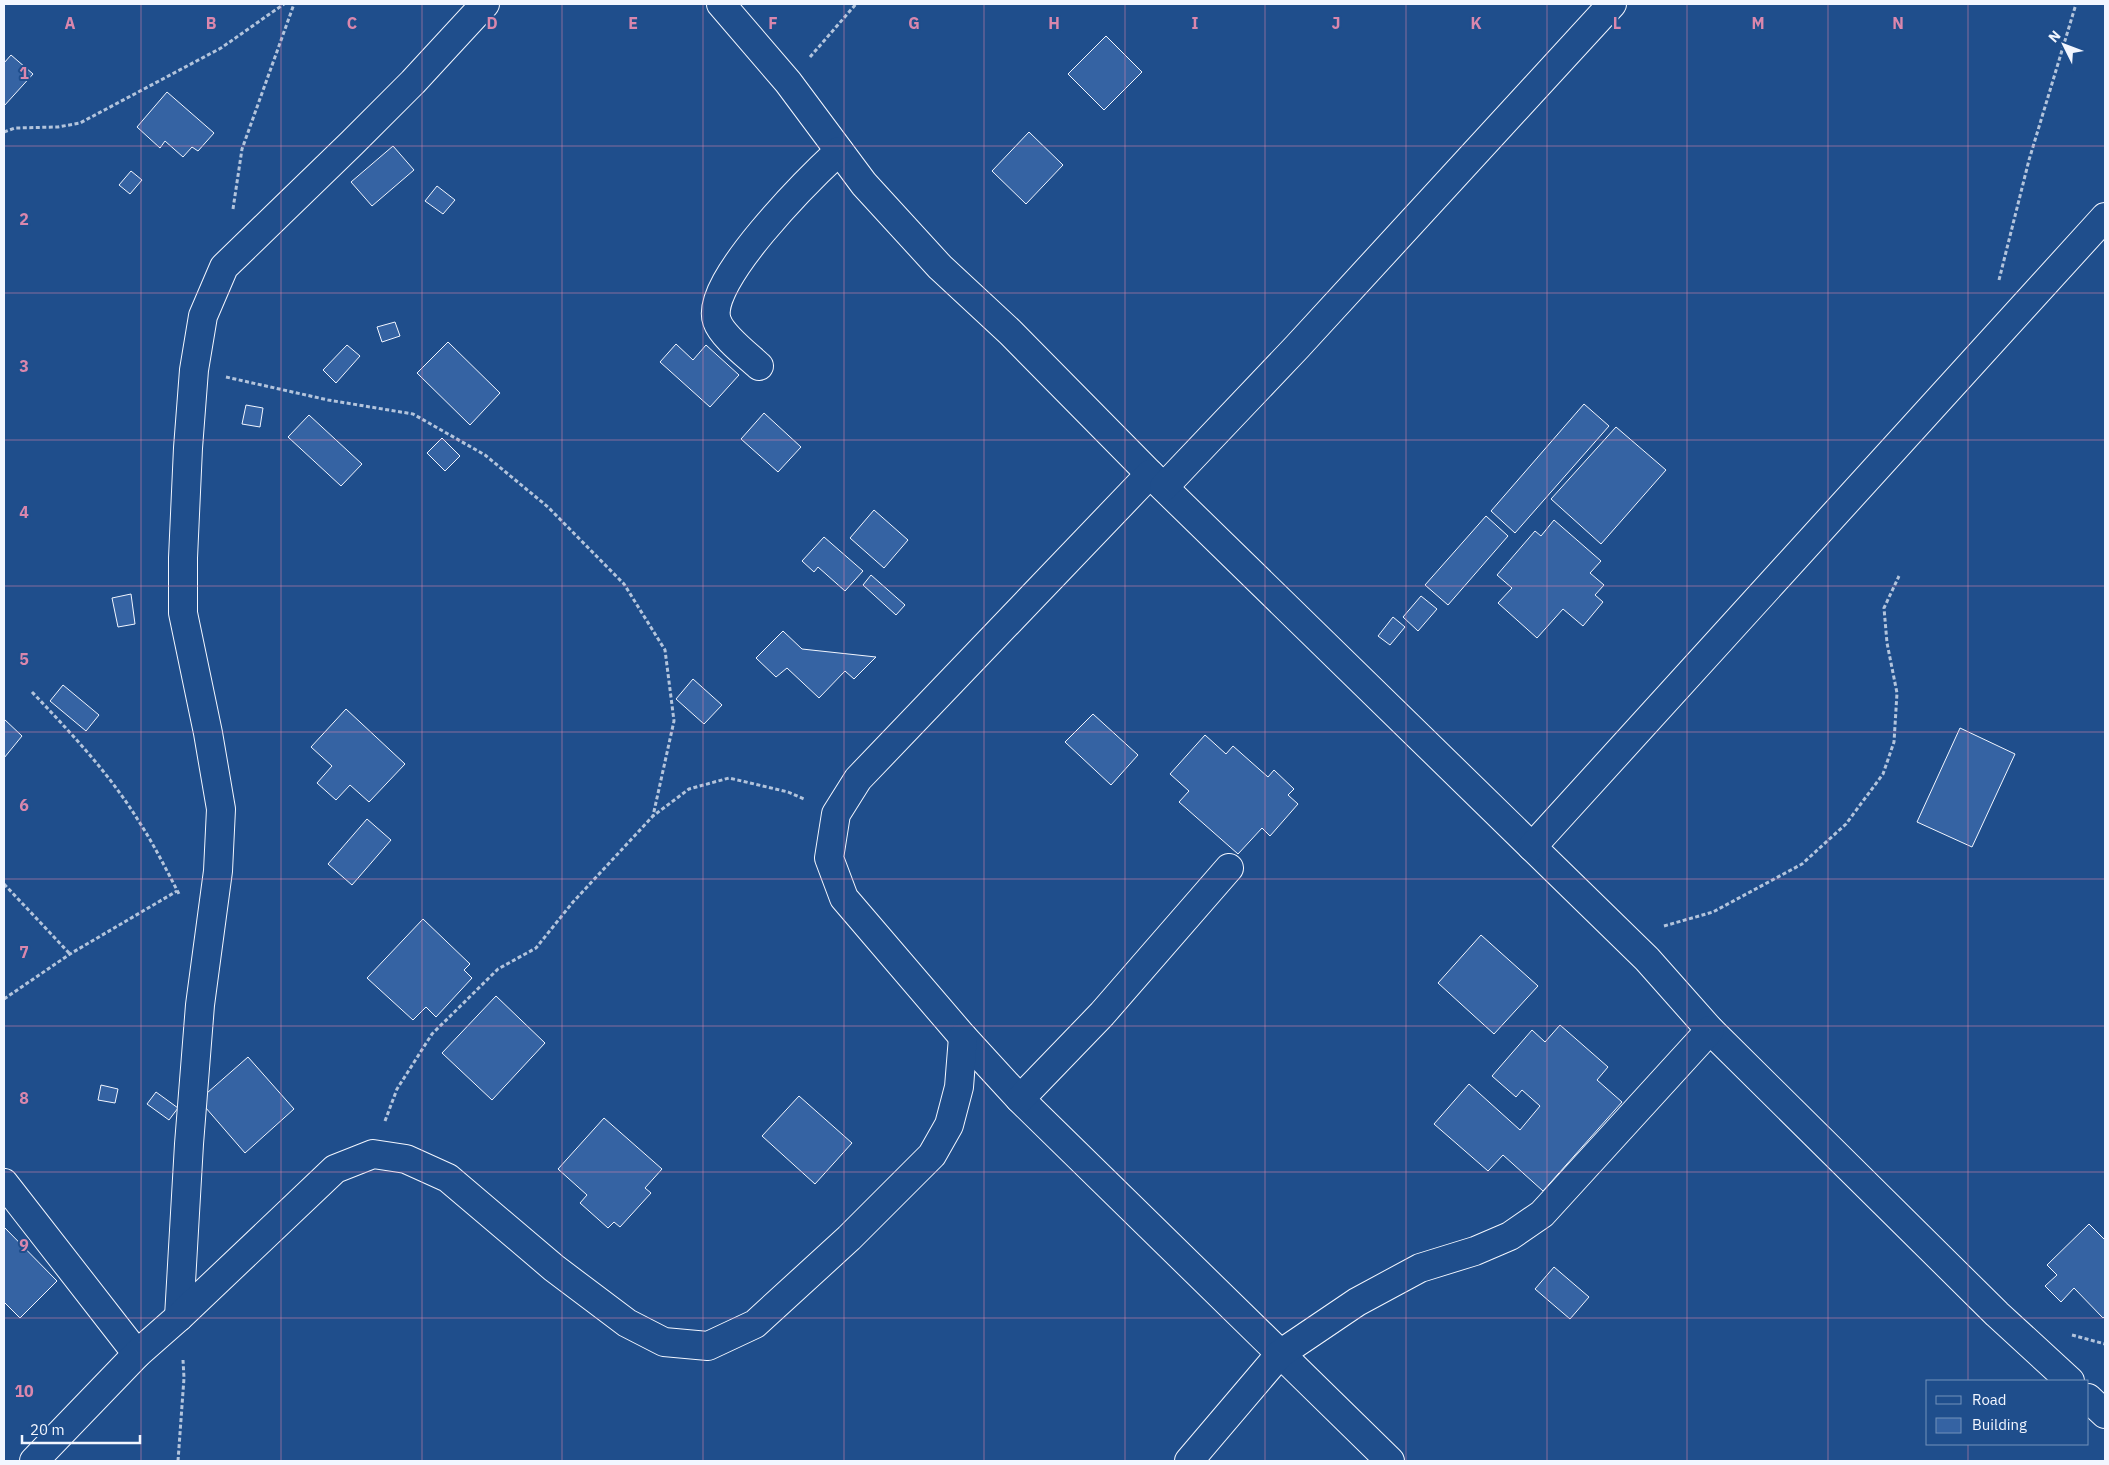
<svg xmlns="http://www.w3.org/2000/svg" width="2109" height="1465" viewBox="0 0 2109 1465" font-family="'IBM Plex Sans',sans-serif">
<style>
.building{fill:#3563a3;stroke:#f2f6ff}
.lines{fill:none;stroke-linecap:round;stroke-linejoin:round}
.minor-casing{stroke:#f2f6ff;stroke-width:30}
.path{stroke:#b3c4dc;stroke-width:3;stroke-dasharray:4 2.5;stroke-linecap:butt}
.minor{stroke:#1f4e8c;stroke-width:28}
.grid{fill:none;stroke:#da87ad;stroke-width:1;stroke-opacity:0.55}
.grid-label{font-size:16px;text-anchor:middle;font-weight:bold;fill:#da87ad;stroke:#1f4e8c;stroke-width:4;stroke-linejoin:round;paint-order:stroke}
</style>
<rect width="100%" height="100%" fill="#1f4e8c"/>
<g class="building">
<path d="M 1106,36 L 1142,72 L 1104,110 L 1068,74 Z"/>
<path d="M 11,55 L 33,74 L 4,106 L 4,63 Z"/>
<path d="M 167,92 L 214,133 L 198,151 L 192,147 L 183,157 L 165,141 L 160,148 L 137,127 Z"/>
<path d="M 1029,132 L 1063,165 L 1026,204 L 992,171 Z"/>
<path d="M 393,146 L 414,170 L 372,206 L 351,182 Z"/>
<path d="M 131,171 L 142,180 L 130,194 L 119,185 Z"/>
<path d="M 437,186 L 455,200 L 443,214 L 425,201 Z"/>
<path d="M 395,322 L 400,336 L 382,342 L 377,327 Z"/>
<path d="M 448,342 L 500,393 L 470,425 L 417,373 Z"/>
<path d="M 676,344 L 693,360 L 706,345 L 739,375 L 710,407 L 660,362 Z"/>
<path d="M 347,345 L 360,356 L 336,383 L 323,370 Z"/>
<path d="M 1584,404 L 1609,426 L 1515,533 L 1491,511 Z"/>
<path d="M 246,405 L 263,408 L 260,427 L 242,424 Z"/>
<path d="M 764,413 L 801,447 L 778,472 L 741,439 Z"/>
<path d="M 309,415 L 362,464 L 341,486 L 288,437 Z"/>
<path d="M 1616,427 L 1666,470 L 1601,544 L 1551,499 Z"/>
<path d="M 442,438 L 460,456 L 445,471 L 427,453 Z"/>
<path d="M 874,510 L 908,540 L 884,568 L 850,538 Z"/>
<path d="M 1486,516 L 1508,536 L 1448,605 L 1425,585 Z"/>
<path d="M 1554,520 L 1601,561 L 1590,573 L 1604,585 L 1595,595 L 1603,602 L 1583,626 L 1563,609 L 1537,638 L 1498,603 L 1512,588 L 1497,575 L 1535,531 L 1541,536 Z"/>
<path d="M 824,537 L 863,571 L 845,591 L 818,567 L 814,572 L 802,561 Z"/>
<path d="M 871,575 L 905,605 L 896,615 L 863,585 Z"/>
<path d="M 131,594 L 135,624 L 118,627 L 112,598 Z"/>
<path d="M 1421,596 L 1437,609 L 1418,631 L 1403,617 Z"/>
<path d="M 1393,617 L 1405,627 L 1390,645 L 1378,636 Z"/>
<path d="M 783,631 L 802,649 L 876,657 L 854,679 L 845,671 L 819,698 L 787,668 L 776,677 L 756,658 Z"/>
<path d="M 693,679 L 722,705 L 704,724 L 676,699 Z"/>
<path d="M 63,685 L 99,715 L 86,731 L 50,701 Z"/>
<path d="M 346,709 L 405,764 L 369,802 L 350,785 L 336,800 L 317,783 L 332,766 L 311,747 Z"/>
<path d="M 1093,714 L 1138,755 L 1111,785 L 1065,742 Z"/>
<path d="M 4,719 L 22,736 L 4,758 Z"/>
<path d="M 1960,728 L 2015,754 L 1972,847 L 1917,822 Z"/>
<path d="M 1205,735 L 1226,754 L 1233,746 L 1268,777 L 1274,770 L 1294,789 L 1288,795 L 1298,804 L 1270,836 L 1262,828 L 1238,854 L 1179,802 L 1189,791 L 1170,774 Z"/>
<path d="M 367,819 L 391,840 L 352,885 L 328,864 Z"/>
<path d="M 423,919 L 470,964 L 464,970 L 472,978 L 436,1017 L 426,1007 L 413,1020 L 367,978 Z"/>
<path d="M 1481,935 L 1538,986 L 1494,1034 L 1438,983 Z"/>
<path d="M 496,996 L 545,1043 L 492,1100 L 442,1053 Z"/>
<path d="M 1560,1025 L 1608,1067 L 1597,1080 L 1622,1102 L 1543,1191 L 1503,1155 L 1488,1171 L 1434,1124 L 1469,1084 L 1520,1130 L 1540,1106 L 1522,1090 L 1516,1097 L 1492,1076 L 1532,1030 L 1545,1042 Z"/>
<path d="M 248,1057 L 294,1109 L 245,1153 L 199,1100 Z"/>
<path d="M 101,1085 L 118,1089 L 115,1103 L 98,1100 Z"/>
<path d="M 156,1092 L 178,1108 L 169,1120 L 147,1104 Z"/>
<path d="M 799,1096 L 852,1143 L 815,1184 L 762,1136 Z"/>
<path d="M 604,1118 L 662,1169 L 645,1188 L 651,1193 L 620,1227 L 614,1222 L 608,1228 L 580,1203 L 587,1195 L 558,1169 Z"/>
<path d="M 2089,1224 L 2105,1240 L 2105,1316 L 2103,1318 L 2074,1288 L 2061,1302 L 2045,1286 L 2057,1275 L 2047,1265 Z"/>
<path d="M 4,1227 L 57,1281 L 20,1318 L 4,1302 Z"/>
<path d="M 1554,1267 L 1589,1297 L 1570,1319 L 1535,1289 Z"/>
</g>
<g class="lines">
<defs>
<g id="minor">
<path d="M 721,4 L 788,82 L 864,184 L 940,267 L 1010,332 L 1150,474 L 1647,959 L 1710,1030 L 1997,1314 L 2070,1381"/>
<path d="M 759,366 C 747,355 722,336 717,321 C 703,283 811,177 839,151"/>
<path d="M 1150,474 L 858,779 L 836,814 L 829,858 L 844,898 L 963,1037 L 1020,1099 L 1390,1461"/>
<path d="M 1164,487 L 1297,347 L 1612,4"/>
<path d="M 1532,847 L 2105,217"/>
<path d="M 1020,1099 L 1102,1014 L 1229,868"/>
<path d="M 4,1183 L 137,1354"/>
<path d="M 179,1317 L 189,1144 L 200,1005 L 218,871 L 221,809 L 208,733 L 183,613 L 183,558 L 188,448 L 194,370 L 203,316 L 224,267 L 352,143 L 413,82 L 485,4"/>
<path d="M 2088,1398 L 2105,1414"/>
<path d="M 34,1461 L 137,1354 L 179,1317 L 335,1169 L 373,1154 L 406,1159 L 448,1178 L 554,1268 L 627,1323 L 664,1342 L 708,1346 L 755,1324 L 849,1238 L 932,1155 L 949,1125 L 959,1087 L 963,1037"/>
<path d="M 1189,1461 L 1280,1354 L 1357,1302 L 1420,1268 L 1475,1251 L 1510,1236 L 1542,1214 L 1710,1030"/>
</g>
</defs>
<use href="#minor" class="minor-casing"/>
<g class="path">
<path d="M 810,57 L 856,4"/>
<path d="M 4,132 L 15,128 L 58,127 L 80,123 L 221,48 L 284,4"/>
<path d="M 233,209 L 242,149 L 294,4"/>
<path d="M 1999,280 L 2029,160 L 2076,4"/>
<path d="M 226,377 L 328,400 L 413,414 L 485,455 L 548,507 L 624,584 L 665,650 L 674,721 L 653,816"/>
<path d="M 32,692 C 70,732 109,773 138,820 C 153,843 166,869 179,894"/>
<path d="M 4,884 L 70,954"/>
<path d="M 1664,926 L 1713,912 L 1802,864 L 1846,824 L 1883,774 L 1894,742 L 1897,693 L 1887,643 L 1884,608 L 1899,576"/>
<path d="M 4,999 L 70,954 L 177,891"/>
<path d="M 385,1121 L 397,1089 L 432,1034 L 498,969 L 536,948 L 573,902 L 653,816 L 689,789 L 729,778 L 788,792 L 804,799"/>
<path d="M 2072,1335 L 2105,1344"/>
<path d="M 178,1461 L 184,1378 L 183,1360"/>
</g>
<use href="#minor" class="minor"/>
</g>
<path class="grid" d="M 141,4 L 141,1461M 281,4 L 281,1461M 422,4 L 422,1461M 562,4 L 562,1461M 703,4 L 703,1461M 844,4 L 844,1461M 984,4 L 984,1461M 1125,4 L 1125,1461M 1265,4 L 1265,1461M 1406,4 L 1406,1461M 1547,4 L 1547,1461M 1687,4 L 1687,1461M 1828,4 L 1828,1461M 1968,4 L 1968,1381M 4,146 L 2105,146M 4,293 L 2105,293M 4,440 L 2105,440M 4,586 L 2105,586M 4,732 L 2105,732M 4,879 L 2105,879M 4,1026 L 2105,1026M 4,1172 L 2105,1172M 4,1318 L 2105,1318M 1968,1444 L 1968,1461"/>
<g class="grid-label">
<text x="70" y="29">A</text>
<text x="211" y="29">B</text>
<text x="352" y="29">C</text>
<text x="492" y="29">D</text>
<text x="633" y="29">E</text>
<text x="773" y="29">F</text>
<text x="914" y="29">G</text>
<text x="1054" y="29">H</text>
<text x="1195" y="29">I</text>
<text x="1336" y="29">J</text>
<text x="1476" y="29">K</text>
<text x="1617" y="29">L</text>
<text x="1758" y="29">M</text>
<text x="1898" y="29">N</text>
<text x="24" y="79">1</text>
<text x="24" y="225">2</text>
<text x="24" y="372">3</text>
<text x="24" y="518">4</text>
<text x="24" y="665">5</text>
<text x="24" y="811">6</text>
<text x="24" y="958">7</text>
<text x="24" y="1104">8</text>
<text x="24" y="1251">9</text>
<text x="24" y="1397">10</text>
</g>
<rect width="2109" height="1465" fill="none" stroke="#f2f6ff" stroke-width="10"/>
<rect x="1926" y="1380" width="162" height="65" fill="#1f4e8c" stroke="#7391ba"/>
<rect x="1936" y="1396" width="25" height="8" fill="#1f4e8c" stroke="#7391ba"/>
<text x="1972" y="1405" font-size="15" fill="#f2f6ff">Road</text>
<rect x="1936" y="1418" width="25" height="15" fill="#3563a3" stroke="#7391ba"/>
<text x="1972" y="1430" font-size="15" fill="#f2f6ff">Building</text>
<g transform="translate(2064 45) rotate(312)" stroke="#1f4e8c" stroke-width="4" paint-order="stroke">
<path d="M0-4L9 19L0 12L-9 19Z" fill="#f2f6ff"/>
<text y="-8" font-size="14" font-weight="bold" text-anchor="middle" fill="#f2f6ff">N</text>
</g>
<path d="M22 1435v8h118v-8" fill="none" stroke="#f2f6ff" stroke-width="2.5"/>
<text x="30" y="1435" font-size="15" fill="#f2f6ff" stroke="#1f4e8c" stroke-width="4" paint-order="stroke">20 m</text>
</svg>
